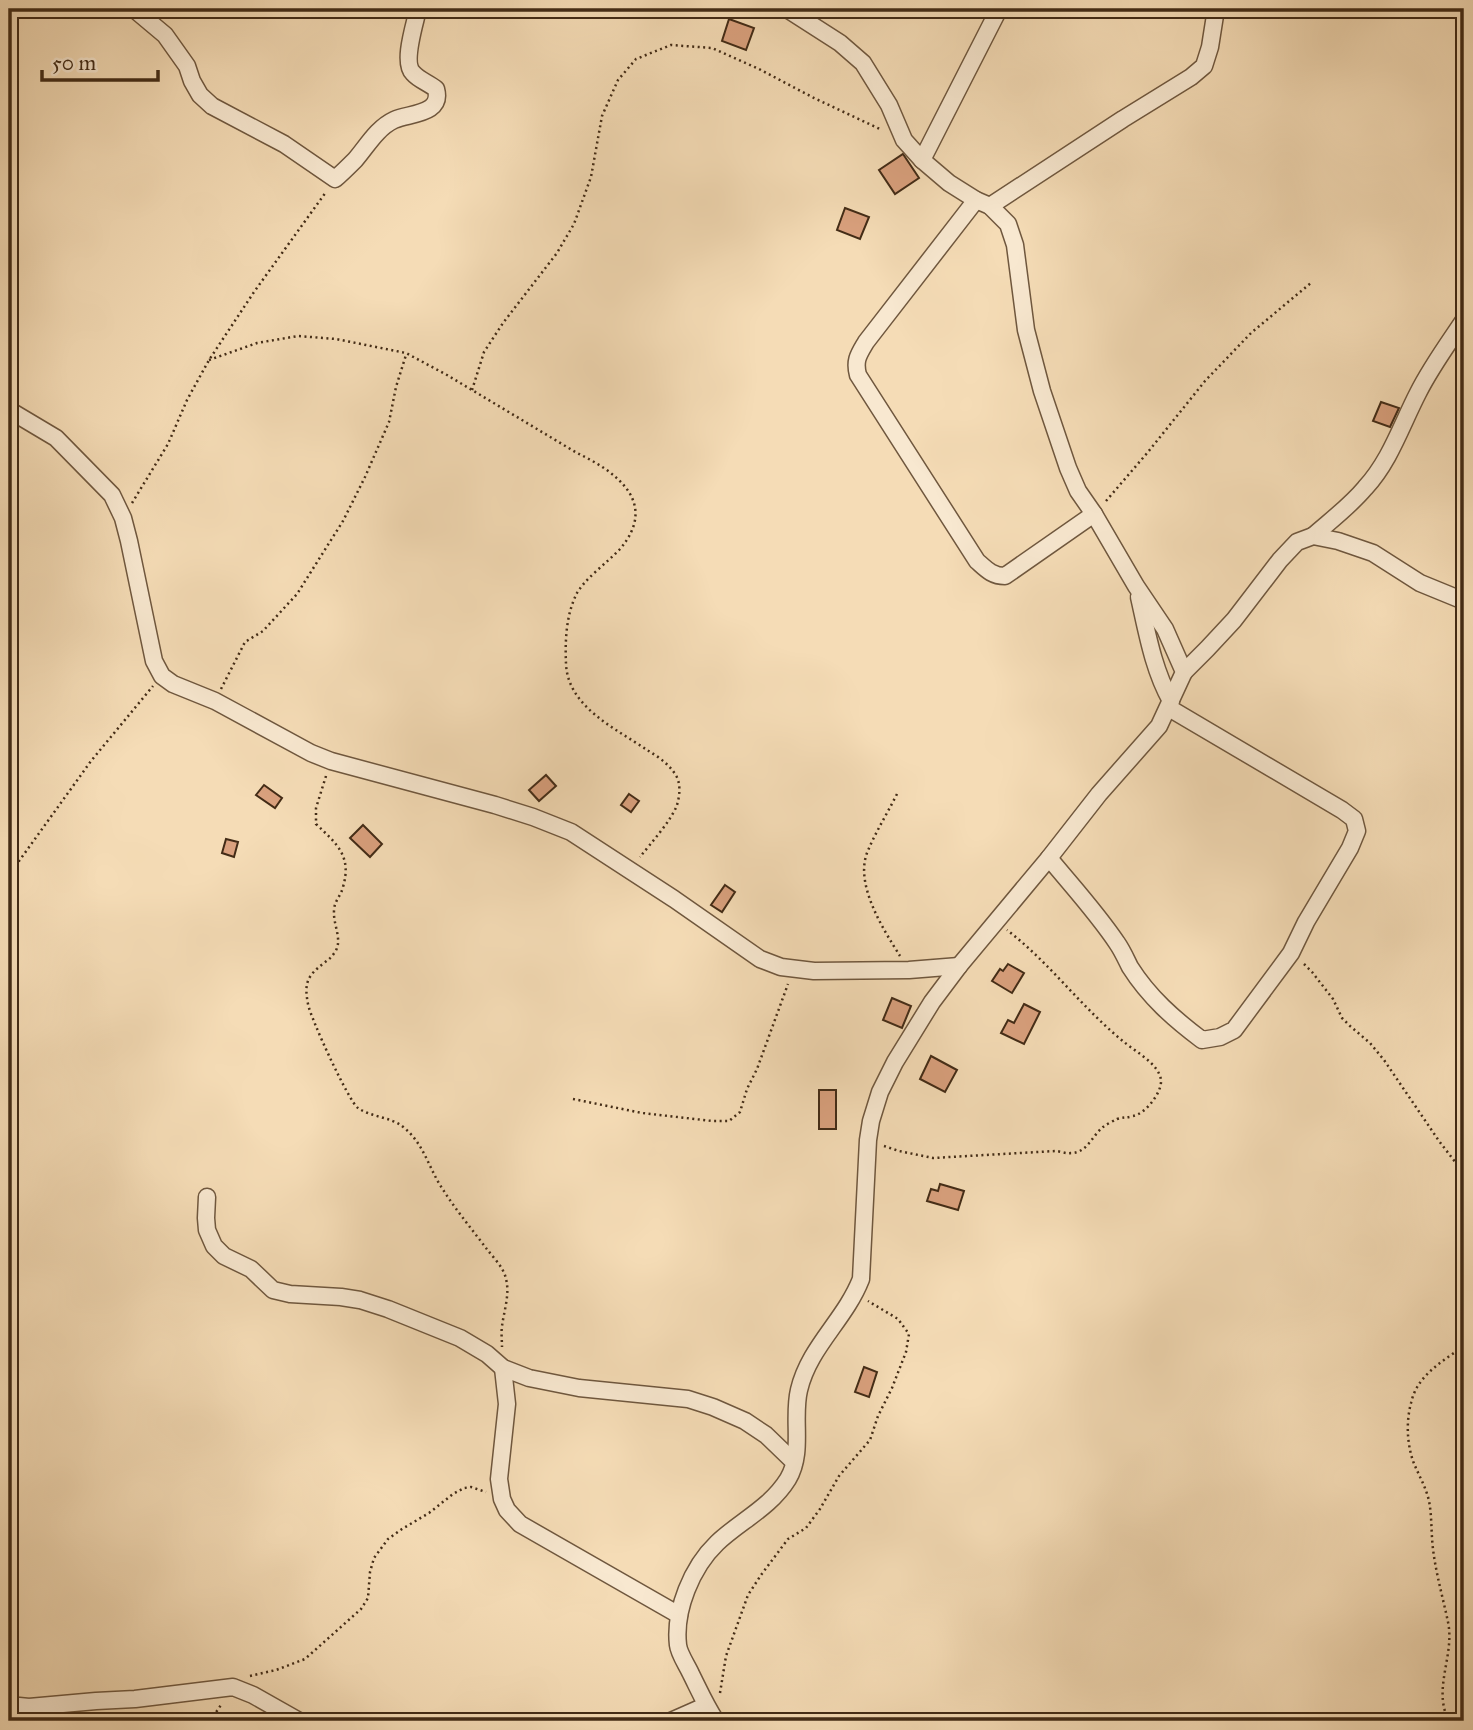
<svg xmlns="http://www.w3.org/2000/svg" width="1473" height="1730" viewBox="0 0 1473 1730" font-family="'IM FELL Great Primer',serif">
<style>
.building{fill:#daa17e;stroke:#422b16;stroke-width:2}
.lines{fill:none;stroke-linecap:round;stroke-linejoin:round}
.street-casing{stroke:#6f573e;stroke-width:19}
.path{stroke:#422b16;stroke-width:2.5;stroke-dasharray:2 3.5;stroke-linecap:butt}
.street{stroke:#f8e8d0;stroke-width:16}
</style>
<rect width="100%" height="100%" fill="#f5dcb6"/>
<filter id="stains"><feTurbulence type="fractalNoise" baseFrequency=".00286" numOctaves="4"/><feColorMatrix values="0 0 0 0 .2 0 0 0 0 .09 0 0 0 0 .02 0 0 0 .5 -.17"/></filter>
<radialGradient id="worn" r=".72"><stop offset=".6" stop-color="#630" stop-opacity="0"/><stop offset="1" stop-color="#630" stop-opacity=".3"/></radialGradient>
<g class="building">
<path d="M 729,19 L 754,28 L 746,50 L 722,41 Z"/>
<path d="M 903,154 L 919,178 L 895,194 L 879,170 Z"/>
<path d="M 845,208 L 869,217 L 860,239 L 837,230 Z"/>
<path d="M 1381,402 L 1399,408 L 1390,427 L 1373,421 Z"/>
<path d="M 546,775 L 556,786 L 539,801 L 529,790 Z"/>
<path d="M 264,785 L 282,798 L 275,808 L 256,795 Z"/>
<path d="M 629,794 L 639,801 L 631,812 L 621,805 Z"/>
<path d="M 363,825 L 382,844 L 370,857 L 350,838 Z"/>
<path d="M 226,839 L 238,842 L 234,857 L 222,853 Z"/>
<path d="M 725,885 L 735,892 L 722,912 L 711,905 Z"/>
<path d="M 1008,964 L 1024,973 L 1012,993 L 992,981 L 1000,969 L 1003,971 Z"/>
<path d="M 892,998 L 911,1006 L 902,1028 L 883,1020 Z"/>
<path d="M 1024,1004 L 1040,1012 L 1024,1044 L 1001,1033 L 1008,1020 L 1014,1023 Z"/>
<path d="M 931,1056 L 957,1070 L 945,1092 L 920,1079 Z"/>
<rect x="819" y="1090" width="17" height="39"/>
<path d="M 940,1184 L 964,1191 L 958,1210 L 927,1201 L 931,1189 L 938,1191 Z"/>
<path d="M 864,1367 L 877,1372 L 869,1397 L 855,1392 Z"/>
</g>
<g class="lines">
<defs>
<g id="street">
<path d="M 134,9 L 165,35 L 187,66 L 192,81 L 200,95 L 212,106 L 284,144 L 335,179 C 342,173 349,166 355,160 C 367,146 377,128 394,120 C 409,113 443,115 436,89 C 429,83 419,80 413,73 C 402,62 415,24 418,9"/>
<path d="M 922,160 L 999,9"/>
<path d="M 976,200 L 866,342 C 859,354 854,360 858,375 L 977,561 C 986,569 992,576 1005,576 L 1094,514"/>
<path d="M 990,206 L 1123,119 L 1191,77 L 1204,66 L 1210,47 L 1216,9"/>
<path d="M 9,410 L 56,438 L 112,495 L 123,518 L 129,541 L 154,661 L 162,676 L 173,684 L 215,701 L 311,753 L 331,761 L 495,805 L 533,817 L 571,832 L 674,899 L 760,959 L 781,967 L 814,971 L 909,970 L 959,966"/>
<path d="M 1313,536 C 1330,521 1350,506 1365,488 C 1390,461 1401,426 1418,393 C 1431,367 1448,344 1464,320"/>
<path d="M 1139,597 C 1147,632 1153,669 1171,701"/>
<path d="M 1184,672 L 1207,649 L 1234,620 L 1280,560 L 1297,542 L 1313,536 L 1338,541 L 1373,553 L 1420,583 L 1464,601"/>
<path d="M 1049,858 C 1072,886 1097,913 1117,943 C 1122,950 1126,959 1130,967 C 1149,997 1174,1019 1202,1040 L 1220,1037 L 1234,1030 L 1291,953 L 1306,922 L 1350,848 L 1357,831 L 1354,819 L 1342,810 L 1169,708"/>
<path d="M 207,1197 L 206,1218 L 207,1230 L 214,1246 L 224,1256 L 251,1269 L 273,1290 L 290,1294 L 341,1297 L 360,1300 L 388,1309 L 460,1338 L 487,1354 L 503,1368 L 529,1378 L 579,1388 L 688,1399 L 713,1407 L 745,1421 L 766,1435 L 794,1462"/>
<path d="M 503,1368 L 507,1404 L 499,1479 L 502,1499 L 507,1510 L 520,1524 L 679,1615"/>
<path d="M 9,1705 L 29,1707 L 96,1701 L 135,1699 L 233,1687 L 253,1695 L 299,1721"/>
<path d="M 671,1721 L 705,1706"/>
<path d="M 716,1721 C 706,1706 699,1690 691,1674 C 687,1665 679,1654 678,1645 C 674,1610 692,1567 717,1543 C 740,1521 770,1508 788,1479 C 804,1452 792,1419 799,1390 C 809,1347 845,1320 861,1279 L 868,1140 L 871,1121 L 880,1092 L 895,1062 L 932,1002 L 959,966 L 1049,858 L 1099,794 L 1159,726 L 1184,672 L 1165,629 L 1136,586 L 1094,514 L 1078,491 L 1068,468 L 1042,391 L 1026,330 L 1015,245 L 1008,224 L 990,206 L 976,200 L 949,183 L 922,160 L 904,140 L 889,105 L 863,63 L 840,43 L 787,9"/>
</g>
</defs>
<use href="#street" class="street-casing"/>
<g class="path">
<path d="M 209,360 L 257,343 L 298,336 L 336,339 L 406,353 L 447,375 L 577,453 C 617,472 659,503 620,549 C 608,562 583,580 576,595 C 566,616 565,641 566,664 C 568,707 615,728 647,750 C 657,756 668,763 675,774 C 681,782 680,795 677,805 C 671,821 651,843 640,857"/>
<path d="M 472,390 L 484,352 L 503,323 L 557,253 L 574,224 L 591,177 L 602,116 L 618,80 L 636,59 L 671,45 L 712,48 L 759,69 L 814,98 L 882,130"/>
<path d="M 1106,501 L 1148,452 L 1205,381 L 1251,333 L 1312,282"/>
<path d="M 132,503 L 168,444 L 187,400 L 209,360 L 254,292 L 326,192"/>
<path d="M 221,689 L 245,642 L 263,631 L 297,594 L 343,521 L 365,477 L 389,422 L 396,387 L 406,355"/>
<path d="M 326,776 L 316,808 L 316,824 C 337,844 352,856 343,887 C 341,896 334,901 334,911 C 333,925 343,940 335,952 C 332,957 328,960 324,963 C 307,976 304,983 308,1004 C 310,1017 349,1102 358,1108 C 371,1117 390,1117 402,1126 C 424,1143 428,1167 442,1188 C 455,1209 471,1228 486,1248 C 493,1257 504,1268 506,1279 C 510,1294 504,1311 502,1326 C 501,1333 502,1340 502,1347"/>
<path d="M 897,794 C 887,814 875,833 867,853 C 855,885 883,929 900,956"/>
<path d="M 9,875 L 91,761 L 153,686"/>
<path d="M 1304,964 L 1312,972 L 1333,999 L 1342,1018 L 1350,1026 L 1370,1043 L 1384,1060 L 1439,1141 L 1459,1167 L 1464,1171"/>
<path d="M 573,1099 L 642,1113 L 712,1121 L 729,1121 L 740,1112 L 747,1089 L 757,1069 L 788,984"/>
<path d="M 884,1146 L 899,1151 L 933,1158 L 1055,1151 C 1060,1151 1066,1154 1071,1153 C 1087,1153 1092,1136 1103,1127 C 1107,1124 1113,1121 1117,1119 C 1123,1117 1127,1118 1133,1116 C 1145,1114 1162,1093 1161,1080 C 1159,1064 1136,1052 1124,1042 C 1082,1008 1050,963 1007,930"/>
<path d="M 250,1676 L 276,1670 L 305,1659 L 361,1609 L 368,1598 L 370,1572 L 374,1558 L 388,1539 L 402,1529 L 429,1513 L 453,1494 L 464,1488 L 471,1487 L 486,1492"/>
<path d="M 720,1693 L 726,1656 L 748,1595 L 761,1575 L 788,1539 L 806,1528 L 820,1509 L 839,1476 L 870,1440 L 878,1416 L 892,1388 L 906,1352 L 909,1334 L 898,1319 L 868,1301"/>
<path d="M 210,1721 L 221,1705"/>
<path d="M 1449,1721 C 1432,1689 1455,1656 1448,1622 C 1443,1598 1436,1574 1433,1549 C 1431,1533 1432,1516 1429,1501 C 1426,1487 1418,1474 1413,1461 C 1407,1443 1406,1422 1411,1403 C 1417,1375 1443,1361 1464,1346"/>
</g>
<use href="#street" class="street"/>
</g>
<rect width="1473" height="1730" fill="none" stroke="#f5dcb6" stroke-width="35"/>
<rect x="10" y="10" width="1452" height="1709" fill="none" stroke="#422b16" stroke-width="3.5"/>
<rect x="18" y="18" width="1438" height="1695" fill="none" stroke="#422b16" stroke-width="2"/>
<path d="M42 70v10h116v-10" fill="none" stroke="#422b16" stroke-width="3.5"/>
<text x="52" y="70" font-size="21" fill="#422b16" stroke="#f8e8d0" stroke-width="5" paint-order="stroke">50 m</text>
<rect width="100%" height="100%" filter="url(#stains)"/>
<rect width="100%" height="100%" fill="url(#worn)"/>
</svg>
